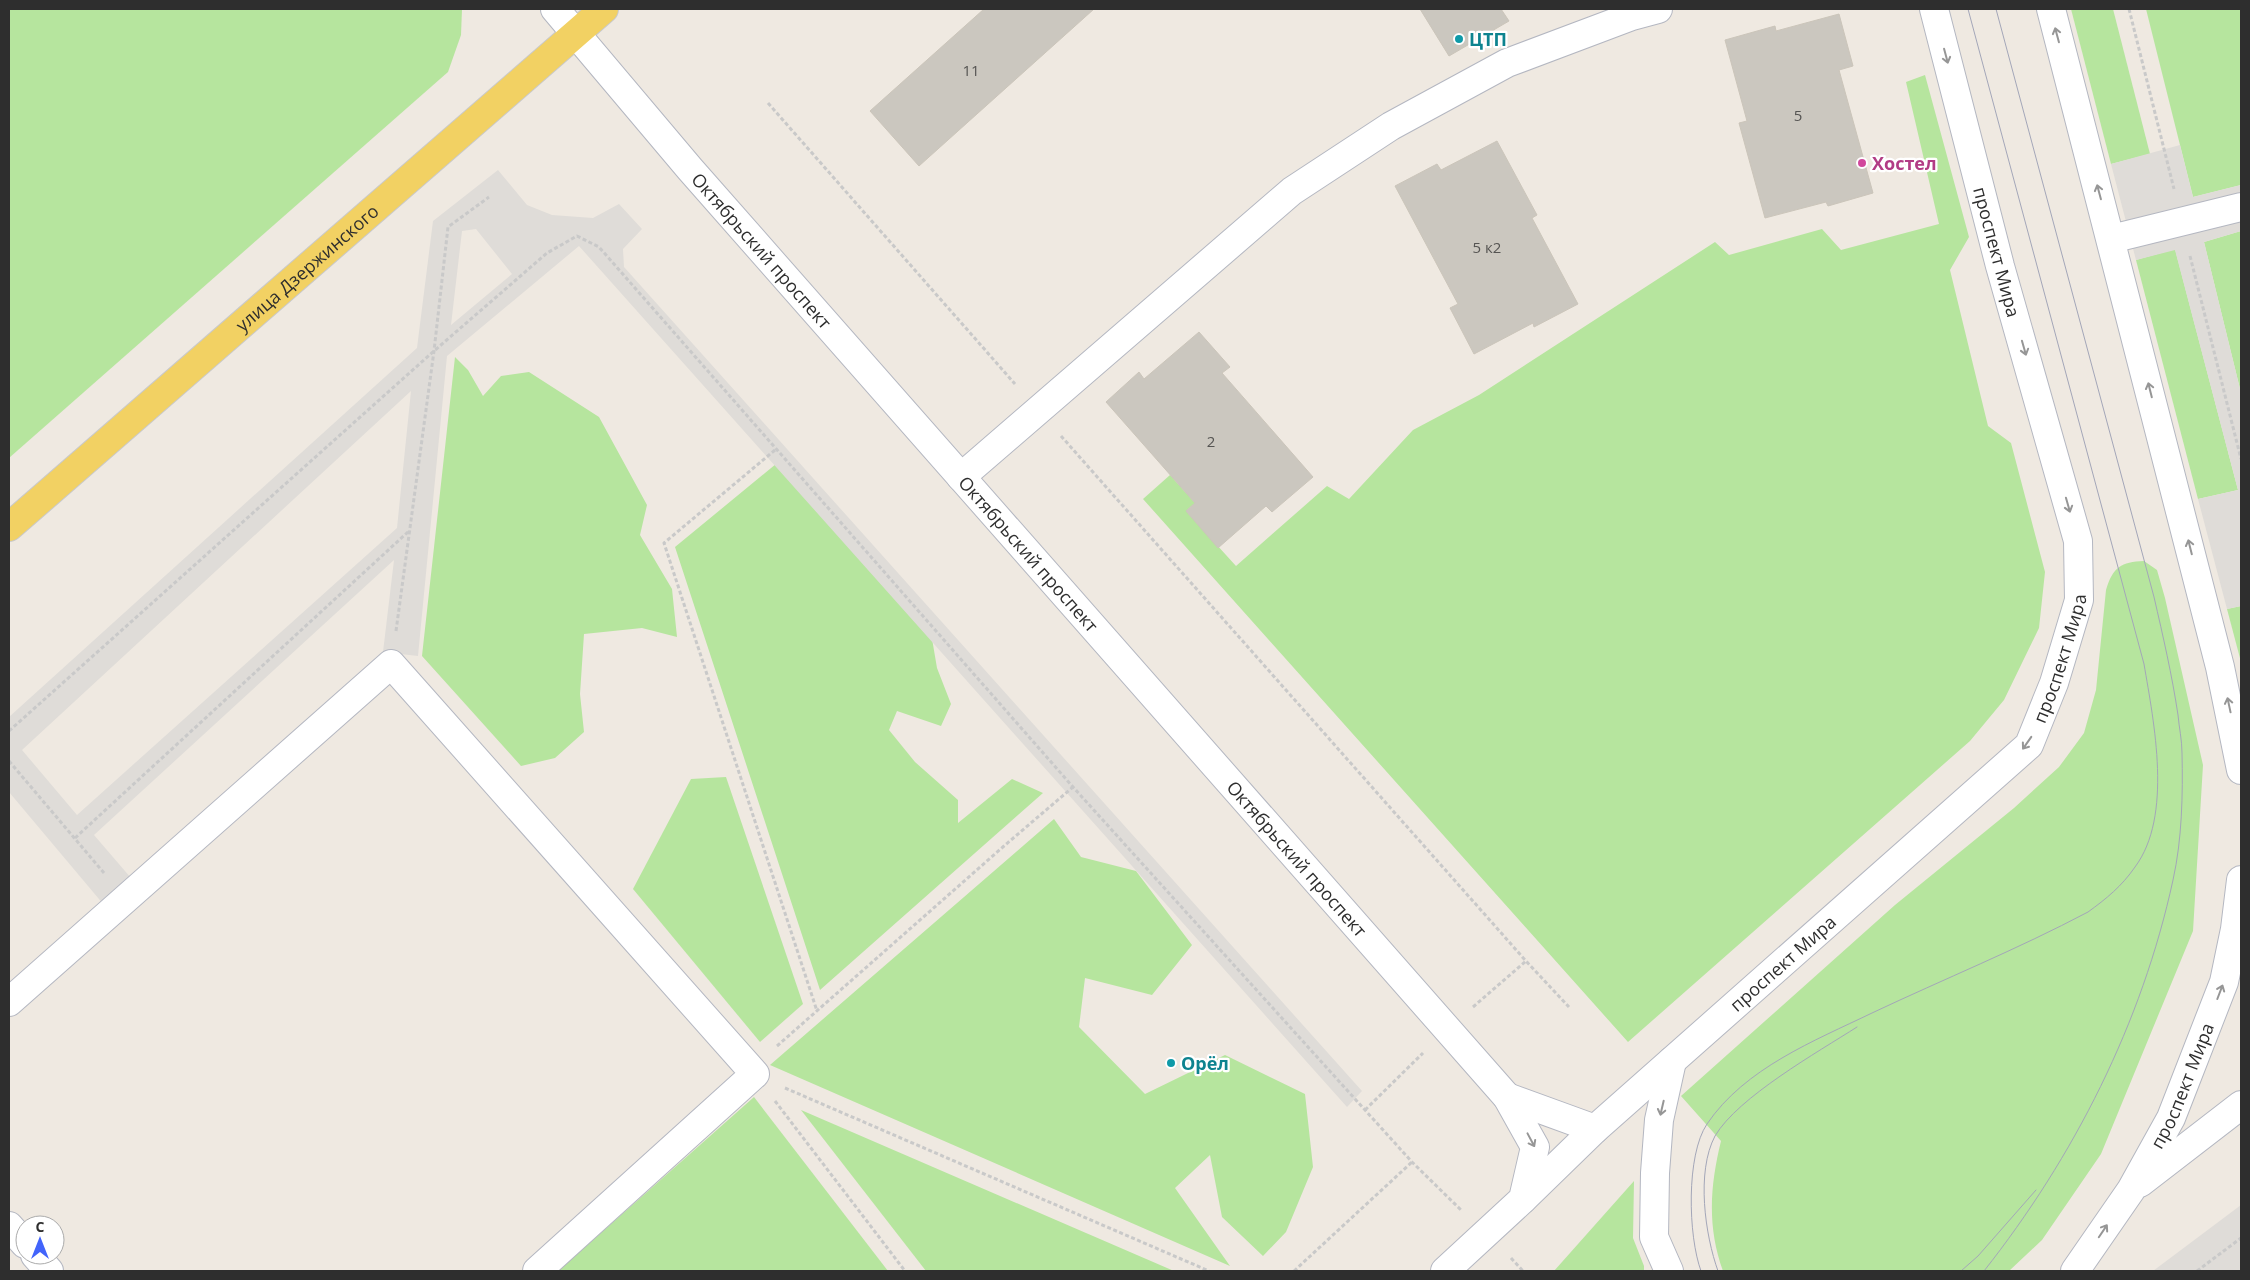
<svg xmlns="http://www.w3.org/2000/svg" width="2250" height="1280" viewBox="0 0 2250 1280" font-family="'Open Sans',sans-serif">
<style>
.green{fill:#b6e59e}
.plaza{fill:#dfdcd8;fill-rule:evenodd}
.building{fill:#cbc7bf;stroke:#cbc5ba}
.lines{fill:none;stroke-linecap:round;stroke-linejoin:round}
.minor-casing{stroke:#b4b7c1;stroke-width:30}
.major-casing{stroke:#c9c9c9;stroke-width:30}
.path{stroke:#c9c9c9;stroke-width:3;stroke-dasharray:4 2.5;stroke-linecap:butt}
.minor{stroke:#fff;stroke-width:28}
.major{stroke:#f2d163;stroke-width:28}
.tram{stroke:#a3a6b8;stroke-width:1}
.oneway{stroke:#969696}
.culture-dot{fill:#0f9aa8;stroke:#fff;stroke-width:2}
.hotel-dot{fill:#d1479c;stroke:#fff;stroke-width:2}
.labels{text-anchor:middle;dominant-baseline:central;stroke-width:4.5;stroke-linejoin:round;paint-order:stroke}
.number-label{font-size:15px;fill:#555452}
.culture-label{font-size:18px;font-weight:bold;fill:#0d838f;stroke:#fff;text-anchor:start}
.hotel-label{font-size:18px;font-weight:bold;fill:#b23c85;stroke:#fff;text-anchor:start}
.street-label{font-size:18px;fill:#2e2e2e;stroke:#fff}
</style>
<rect width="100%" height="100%" fill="#efe9e1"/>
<g class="green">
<path d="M 9,9 L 462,9 L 461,35 L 448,72 L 9,458 Z"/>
<path d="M 2071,9 L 2113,9 L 2150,154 L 2111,164 Z"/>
<path d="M 2146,9 L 2241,9 L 2241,185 L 2193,197 Z"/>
<path d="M 1925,75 L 1969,237 L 1950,270 L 1988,426 L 2011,443 L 2045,572 L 2039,628 L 2004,700 L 1970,741 L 1628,1042 L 1143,499 L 1170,475 L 1195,503 L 1186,511 L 1236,566 L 1327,486 L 1349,499 L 1413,430 L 1479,395 L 1715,242 L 1729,255 L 1822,229 L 1841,250 L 1939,224 L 1906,82 Z"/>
<path d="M 2241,231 L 2241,393 L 2204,242 Z"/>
<path d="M 2175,249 L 2238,490 L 2198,499 L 2136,260 Z"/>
<path d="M 455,357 L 468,370 L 483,396 L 501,376 L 529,372 L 599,417 L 647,505 L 640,535 L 672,589 L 677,637 L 642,628 L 584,634 L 580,694 L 584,732 L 555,758 L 521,766 L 422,656 Z"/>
<path d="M 782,459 L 929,621 L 937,668 L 951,704 L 941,726 L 897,711 L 889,730 L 915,762 L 958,800 L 958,823 L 1012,779 L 1043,793 L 820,990 L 675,547 Z"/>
<path d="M 2144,561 L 2157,570 L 2165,598 L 2203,765 L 2193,931 L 2101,1154 L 2042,1240 L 2009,1271 L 1723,1271 C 1707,1227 1710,1186 1721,1141 L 1681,1096 L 1895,905 L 2014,808 L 2059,767 L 2084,733 L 2096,690 L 2106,590 C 2113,567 2121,562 2144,561 Z"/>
<path d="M 2241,606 L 2241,662 L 2227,609 Z"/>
<path d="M 726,777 L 803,1004 L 760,1042 L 633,889 L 691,779 Z"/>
<path d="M 1054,819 L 1081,857 L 1136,871 L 1192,945 L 1152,995 L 1085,978 L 1079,1027 L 1145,1094 L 1225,1055 L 1305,1094 L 1313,1167 L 1286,1232 L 1263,1256 L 1222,1217 L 1210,1155 L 1175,1188 L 1230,1266 L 770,1065 Z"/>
<path d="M 754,1097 L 888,1271 L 558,1271 Z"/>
<path d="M 801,1110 L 1174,1271 L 926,1271 Z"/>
<path d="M 1634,1181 L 1633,1238 L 1644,1266 L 1644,1271 L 1554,1271 Z"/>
</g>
<g class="plaza">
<path d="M 2180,145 L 2193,197 L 2241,185 L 2241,231 L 2204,242 L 2241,393 L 2241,606 L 2227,609 L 2198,499 L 2238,490 L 2175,250 L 2136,260 L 2111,164 Z"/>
<path d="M 498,170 L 527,205 L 552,215 L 593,218 L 619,204 L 642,229 L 623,249 L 624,267 L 1362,1091 L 1347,1107 L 579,246 L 447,356 L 418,656 L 383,652 L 394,560 L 94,835 L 131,878 L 104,905 L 9,792 L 9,717 L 417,348 L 433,221 ZM 476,229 L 512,274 L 451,325 L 462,231 ZM 411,391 L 397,528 L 77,815 L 22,750 Z"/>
<path d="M 2241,1205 L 2241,1269 L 2238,1271 L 2153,1271 Z"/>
</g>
<g class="building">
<path d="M 984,9 L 1094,9 L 919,166 L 870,111 Z"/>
<path d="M 1420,9 L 1501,9 L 1509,21 L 1449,56 Z"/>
<path d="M 1839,14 L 1853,66 L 1839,70 L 1873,193 L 1828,206 L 1826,202 L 1765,218 L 1739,123 L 1747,121 L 1725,40 L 1775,26 L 1776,31 Z"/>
<path d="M 1497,141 L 1537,215 L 1532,218 L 1578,304 L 1534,327 L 1533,323 L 1474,354 L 1450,308 L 1458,304 L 1395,186 L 1437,164 L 1441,170 Z"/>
<path d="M 1199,332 L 1230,367 L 1222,373 L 1313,477 L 1272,512 L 1266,506 L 1218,548 L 1186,511 L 1195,503 L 1106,402 L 1139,372 L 1144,379 Z"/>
</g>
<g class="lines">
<defs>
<g id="minor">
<path id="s1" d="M 555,9 L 690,169 L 1507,1097 L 1535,1147 L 1523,1199 L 1445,1271"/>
<path d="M 2051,9 L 2220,667 L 2241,770"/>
<path d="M 2111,239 L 2241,207"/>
<path d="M 961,477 L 1292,191 L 1391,126 L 1507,63 L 1632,16 L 1658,9"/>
<path d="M 9,1002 L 391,664 L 755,1074 L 537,1271"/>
<path d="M 1507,1097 L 1595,1129"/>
<path d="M 2140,1183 L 2241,1105"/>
<path id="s2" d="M 1523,1199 L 1595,1129 L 2029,745 L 2054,683 L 2079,600 L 2078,541 L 2000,266 L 1934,9"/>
<path d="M 9,1226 L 25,1244"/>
<path d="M 35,1255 L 49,1271"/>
<path d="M 1669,1271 L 1654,1237 L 1655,1173 L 1659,1120 L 1672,1061"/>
<path id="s3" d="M 2075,1271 L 2131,1190 L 2171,1118 L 2224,982 L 2235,929 L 2241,880"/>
</g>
<g id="major">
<path id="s4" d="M 9,527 L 604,9"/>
</g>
</defs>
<use href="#minor" class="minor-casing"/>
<use href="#major" class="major-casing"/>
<g class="path">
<path d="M 2129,9 L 2174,189"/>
<path d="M 768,103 L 1015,384"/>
<path d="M 2190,256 L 2241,459"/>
<path d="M 1061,436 L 1526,961 L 1569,1007"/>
<path d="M 775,450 L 664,543 L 817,1011"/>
<path d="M 396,631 L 434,351 L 448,227 L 489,197"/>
<path d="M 9,731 L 434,351 L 547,253 L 577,236 L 599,247 L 1073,787 L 1412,1162 L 1461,1210"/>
<path d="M 9,761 L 104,873"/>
<path d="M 75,838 L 409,531"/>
<path d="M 1473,1007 L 1526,961"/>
<path d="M 777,1046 L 1004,846 L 1073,787"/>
<path d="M 785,1088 L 1209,1271"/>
<path d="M 775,1101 L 905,1271"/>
<path d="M 1365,1110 L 1423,1053"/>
<path d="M 1511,1258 L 1523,1271"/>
<path d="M 1294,1271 L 1412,1162"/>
<path d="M 2197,1271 L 2241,1238"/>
</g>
<use href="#minor" class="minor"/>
<use href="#major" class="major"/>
<g class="tram">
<path d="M 1701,1271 C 1688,1236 1686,1155 1707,1124 C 1745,1068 1814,1041 1872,1013 C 1944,979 2018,949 2088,912 C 2106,899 2122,886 2135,867 C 2173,816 2154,723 2144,664 L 1968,9"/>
<path d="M 1718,1271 C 1705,1235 1696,1172 1715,1136 C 1738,1097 1818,1052 1857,1027"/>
<path d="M 1961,1271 L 1978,1256 L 2036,1190"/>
<path d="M 1984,1271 C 2074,1157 2142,1023 2173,880 C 2182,840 2183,794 2182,753 C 2182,740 2179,727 2178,715 C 2172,675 2163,636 2154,597 L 1996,9"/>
</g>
</g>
<defs><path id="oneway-shaft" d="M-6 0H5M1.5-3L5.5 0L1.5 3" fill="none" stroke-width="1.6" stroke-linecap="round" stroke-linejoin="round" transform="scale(1.25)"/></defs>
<g class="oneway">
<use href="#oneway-shaft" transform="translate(2057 35) rotate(-105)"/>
<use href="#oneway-shaft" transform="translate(1946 56) rotate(75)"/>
<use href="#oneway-shaft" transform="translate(2099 192) rotate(-105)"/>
<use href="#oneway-shaft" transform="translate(2024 348) rotate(74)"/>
<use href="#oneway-shaft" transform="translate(2150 390) rotate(-104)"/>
<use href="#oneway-shaft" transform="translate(2068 505) rotate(74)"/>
<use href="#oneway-shaft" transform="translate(2190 547) rotate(-104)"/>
<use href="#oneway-shaft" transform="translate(2229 705) rotate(-102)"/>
<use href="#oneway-shaft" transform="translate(2027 743) rotate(125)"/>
<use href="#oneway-shaft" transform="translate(2220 992) rotate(-69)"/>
<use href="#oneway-shaft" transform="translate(1662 1108) rotate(103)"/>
<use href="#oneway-shaft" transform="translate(1531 1140) rotate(62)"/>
<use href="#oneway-shaft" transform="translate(2103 1231) rotate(-56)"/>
</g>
<g class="culture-dot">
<circle cx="1459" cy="39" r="5"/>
<circle cx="1171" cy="1063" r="5"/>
</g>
<circle class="hotel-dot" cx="1862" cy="163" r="5"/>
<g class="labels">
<g class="number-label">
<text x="971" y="70">11</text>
<text x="1798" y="115">5</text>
<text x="1487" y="247">5 к2</text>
<text x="1211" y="441">2</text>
</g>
<g class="culture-label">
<text x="1469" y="39">ЦТП</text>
<text x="1181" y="1063">Орёл</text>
</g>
<g class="hotel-label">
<text x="1872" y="163">Хостел</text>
</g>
<g class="street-label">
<text stroke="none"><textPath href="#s1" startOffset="318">Октябрьский проспект</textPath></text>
<text transform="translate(1997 252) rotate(75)">проспект Мира</text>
<text stroke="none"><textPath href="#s4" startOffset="395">улица Дзержинского</textPath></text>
<text stroke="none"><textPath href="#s1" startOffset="722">Октябрьский проспект</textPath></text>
<text stroke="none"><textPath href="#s2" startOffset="772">проспект Мира</textPath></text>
<text stroke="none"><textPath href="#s1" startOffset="1128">Октябрьский проспект</textPath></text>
<text stroke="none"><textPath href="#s2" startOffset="351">проспект Мира</textPath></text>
<text stroke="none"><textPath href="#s3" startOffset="215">проспект Мира</textPath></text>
</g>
</g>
<rect width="2250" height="1280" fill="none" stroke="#2e2e2e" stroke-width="20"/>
<g transform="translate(40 1240)"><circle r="24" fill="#ffffff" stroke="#ababab"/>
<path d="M0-4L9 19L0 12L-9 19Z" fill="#4264fb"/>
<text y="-8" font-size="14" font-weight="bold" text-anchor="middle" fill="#2e2e2e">С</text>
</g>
</svg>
